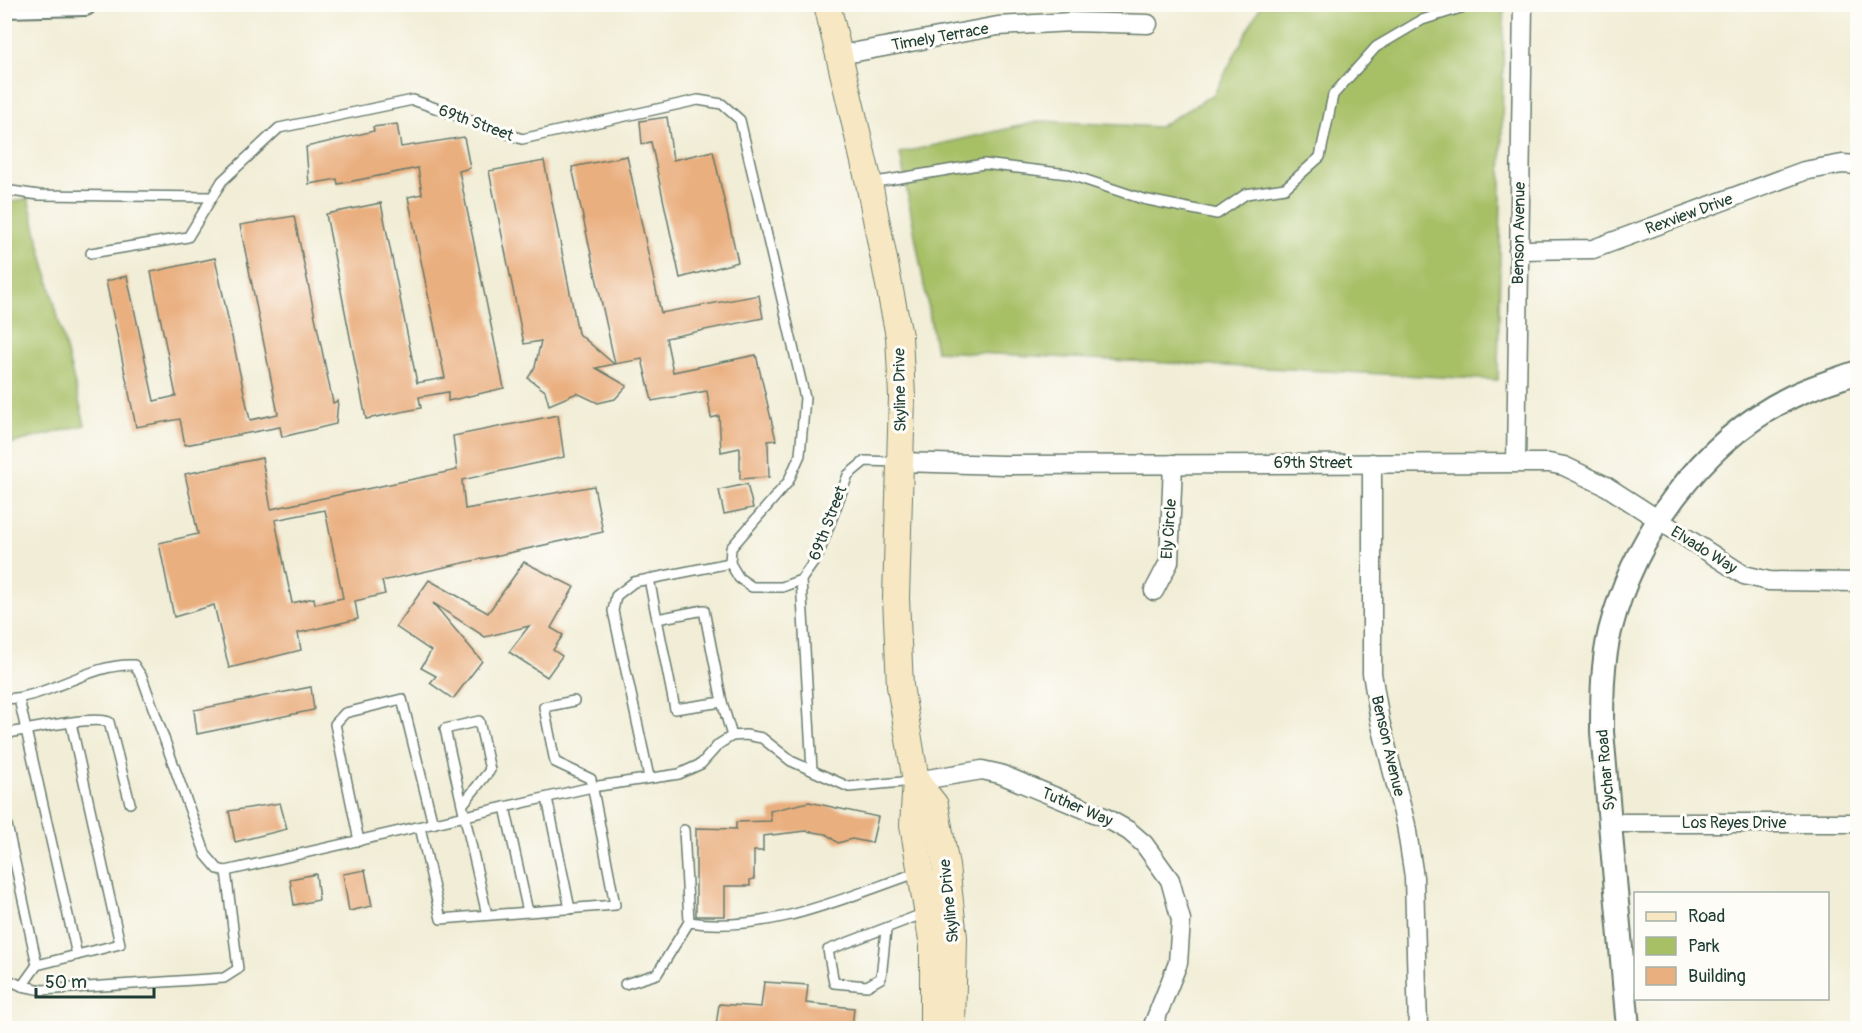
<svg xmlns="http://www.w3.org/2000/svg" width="1862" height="1033" viewBox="0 0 1862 1033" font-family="Pangolin,sans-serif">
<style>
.green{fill:#a7c066;stroke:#637e4d;stroke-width:1.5}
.building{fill:#eaaf7f;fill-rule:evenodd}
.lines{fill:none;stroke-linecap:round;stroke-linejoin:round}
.service-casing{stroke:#687b6d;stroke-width:12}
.minor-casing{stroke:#687b6d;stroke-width:21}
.tertiary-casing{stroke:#687b6d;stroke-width:26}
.secondary-casing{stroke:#687b6d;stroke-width:28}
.service{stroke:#fff;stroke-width:9}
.minor{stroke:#fff;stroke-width:18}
.tertiary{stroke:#fff;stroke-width:22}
.secondary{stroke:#f7e8c3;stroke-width:26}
.labels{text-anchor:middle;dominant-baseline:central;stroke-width:6;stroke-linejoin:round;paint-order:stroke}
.street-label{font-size:16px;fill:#1f3d34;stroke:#fdfcf7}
</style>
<rect width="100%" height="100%" fill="#fdfcf7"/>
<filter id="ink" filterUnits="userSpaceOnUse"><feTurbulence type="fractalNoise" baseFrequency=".0167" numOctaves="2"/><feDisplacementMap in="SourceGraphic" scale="12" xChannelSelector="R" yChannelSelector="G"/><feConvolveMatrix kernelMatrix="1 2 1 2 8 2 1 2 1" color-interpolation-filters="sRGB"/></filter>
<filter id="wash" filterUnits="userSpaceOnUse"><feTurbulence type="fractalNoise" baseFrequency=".008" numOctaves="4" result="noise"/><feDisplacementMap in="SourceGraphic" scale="24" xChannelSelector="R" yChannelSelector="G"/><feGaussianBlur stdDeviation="1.35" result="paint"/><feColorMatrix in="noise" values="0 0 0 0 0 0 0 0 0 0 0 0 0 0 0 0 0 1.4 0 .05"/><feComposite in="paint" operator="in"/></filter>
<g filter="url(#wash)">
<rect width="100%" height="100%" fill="#f1edd6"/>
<g class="green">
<path d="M 1261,5 L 1504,5 L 1498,380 L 936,351 L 900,153 L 1042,121 L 1159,127 L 1214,94 Z"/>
<path d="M 28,198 L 85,425 L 5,445 L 5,204 Z"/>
</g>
<g id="blocks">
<g class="building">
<path d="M 667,117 L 673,160 L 713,151 L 738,262 L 680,278 L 651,142 L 642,144 L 640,121 Z"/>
<path d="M 397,124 L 401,147 L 464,137 L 470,168 L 459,171 L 504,388 L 448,401 L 448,392 L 419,397 L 421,408 L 366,419 L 326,214 L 381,203 L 417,383 L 445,378 L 408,197 L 422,194 L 418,168 L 338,184 L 337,179 L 309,184 L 306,147 L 374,131 L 373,127 Z"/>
<path d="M 627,156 L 661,313 L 759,295 L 763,318 L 666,338 L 673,372 L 756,355 L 776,440 L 768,441 L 769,477 L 740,479 L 740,448 L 721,452 L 719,416 L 711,418 L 707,391 L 652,401 L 642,359 L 615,364 L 572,167 Z"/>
<path d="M 544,161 L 578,333 L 614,364 L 596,368 L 627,386 L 615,399 L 598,403 L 577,393 L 549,405 L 545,391 L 528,378 L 535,367 L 541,341 L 524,344 L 489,171 Z"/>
<path d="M 294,216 L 333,403 L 338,401 L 336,424 L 282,437 L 280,427 L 185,445 L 180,419 L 136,427 L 106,281 L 127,276 L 154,401 L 176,396 L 151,272 L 215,258 L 250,420 L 278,414 L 240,225 Z"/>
<path d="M 558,415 L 564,457 L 462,480 L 465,509 L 594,486 L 603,532 L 382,581 L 385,594 L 355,601 L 358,619 L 298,633 L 301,650 L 229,668 L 214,605 L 174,617 L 159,543 L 198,534 L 185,474 L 262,458 L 271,509 L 457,470 L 453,436 ZM 325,510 L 343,598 L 315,604 L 314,598 L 292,603 L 275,520 Z"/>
<path d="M 747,484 L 753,508 L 724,514 L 719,490 Z"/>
<path d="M 524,562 L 574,587 L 551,628 L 563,635 L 553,650 L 562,656 L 547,677 L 509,652 L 529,626 L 485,637 L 433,603 L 482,661 L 453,699 L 430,683 L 436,676 L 421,668 L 431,651 L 396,627 L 429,580 L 488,613 Z"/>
<path d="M 311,687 L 314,710 L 197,734 L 194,710 Z"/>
<path d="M 809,802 L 878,817 L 872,843 L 852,839 L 838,843 L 826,834 L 806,831 L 763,836 L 763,851 L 754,851 L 754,879 L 750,880 L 750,886 L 725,886 L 725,916 L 696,916 L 696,828 L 736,829 L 736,822 L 771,821 L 770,811 Z"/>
<path d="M 280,803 L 287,829 L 235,842 L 229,811 Z"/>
<path d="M 365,870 L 372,906 L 349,911 L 343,874 Z"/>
<path d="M 316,874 L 319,900 L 294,905 L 290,879 Z"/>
<path d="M 764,982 L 808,985 L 806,1003 L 854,1008 L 852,1029 L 716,1026 L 719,1004 L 761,1007 Z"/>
</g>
</g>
</g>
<g filter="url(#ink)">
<use href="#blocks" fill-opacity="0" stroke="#687b6d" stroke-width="1.5"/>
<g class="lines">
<defs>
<g id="service">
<path d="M 870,183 L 984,164 L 1068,174 L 1143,199 L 1217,214 L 1246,194 L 1285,188 L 1320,157 L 1333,95 L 1376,47 L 1422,20 L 1464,7 L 1493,4"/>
<path d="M 4,190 L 39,195 L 212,197"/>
<path d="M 91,253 L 188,237 L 222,181 L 279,128 L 413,100 L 522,139 L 698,100 L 722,104 L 740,120 L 805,398 L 800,455 L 788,482 L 731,548 L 730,563 L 739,578 L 752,587 L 782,587 L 801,580 L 818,556 L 848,475 L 865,461 L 898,462"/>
<path d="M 649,579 L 675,709 L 722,702"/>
<path d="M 801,580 L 812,770"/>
<path d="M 657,619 L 704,610 L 722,702 L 732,736"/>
<path d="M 4,699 C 50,698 89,663 134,665 L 142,677 L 206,855 L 218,869 L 226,871"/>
<path d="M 19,699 L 77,955 L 37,965 L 22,986"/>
<path d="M 71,723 L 120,944 L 77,955"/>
<path d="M 4,734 C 26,730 92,715 109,722 L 130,803"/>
<path d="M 649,777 L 613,611 L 616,596 L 634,582 L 730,563"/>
<path d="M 547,798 L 570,909"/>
<path d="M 463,804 L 490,770 L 479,721 L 445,729 L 487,915"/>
<path d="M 505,807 L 528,912"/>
<path d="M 4,811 L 37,965"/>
<path d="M 420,827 L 441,919 L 615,905 L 591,779 L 555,762 L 544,707 L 574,701"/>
<path d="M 359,841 L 335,724 L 345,713 L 402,699 L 433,824"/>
<path d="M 689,922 C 768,934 846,897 919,872"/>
<path d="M 886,930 L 881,978 L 867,986 L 834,983 L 828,950 L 925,913"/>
<path d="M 4,978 L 22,986 L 42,990 L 224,978 L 238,969 L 226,871 L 592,787 L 679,774 L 701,764 L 719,744 L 732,736 L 746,735 L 762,738 L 791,761 L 849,787 L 913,781"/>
<path d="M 625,984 L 657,974 L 689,922 L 684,830"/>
</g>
<g id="minor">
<path d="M 840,55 L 998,26 L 1071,22 L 1148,24"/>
<path d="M 1518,250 L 1593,249 L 1804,171 L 1842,164 L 1858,165"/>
<path d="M 901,462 L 1003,465 L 1549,463 L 1564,466 L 1606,486 L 1744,575 L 1769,581 L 1858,582"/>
<path d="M 1516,462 L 1523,4"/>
<path d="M 1372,463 L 1372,673 L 1380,721 L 1406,825 L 1414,877 L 1418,1028"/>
<path d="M 1154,591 L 1169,562 L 1173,464"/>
<path d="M 916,781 L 982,770 L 1000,774 L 1104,817 L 1129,831 L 1144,844 L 1170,880 L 1181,920 L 1178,963 L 1152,1028"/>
<path d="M 1611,823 L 1858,823"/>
</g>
<g id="tertiary">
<path d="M 4,6 L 85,4"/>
<path d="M 1628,1028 L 1602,732 C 1602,699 1602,663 1610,631 C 1634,537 1701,442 1789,398 C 1810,387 1835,380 1858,372"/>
</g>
<g id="secondary">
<path d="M 827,4 L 869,183 L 899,336 L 902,397 L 896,598 L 900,686 L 916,781 L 913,825 L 933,946 L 933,1028"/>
<path d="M 916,781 L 935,805 L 946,866 L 954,938 L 952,1028"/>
</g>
</defs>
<use href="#service" class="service-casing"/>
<use href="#minor" class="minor-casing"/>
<use href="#tertiary" class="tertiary-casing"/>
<use href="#secondary" class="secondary-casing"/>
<use href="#service" class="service"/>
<use href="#minor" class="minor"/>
<use href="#tertiary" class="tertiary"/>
<use href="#secondary" class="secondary"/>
</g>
</g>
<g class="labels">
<g class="street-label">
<text transform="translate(940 37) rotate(-10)">Timely Terrace</text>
<text transform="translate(476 123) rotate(20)">69th Street</text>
<text transform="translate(1689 214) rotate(-20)">Rexview Drive</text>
<text transform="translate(1519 233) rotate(-89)">Benson Avenue</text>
<text transform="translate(900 390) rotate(-91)">Skyline Drive</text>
<text x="1313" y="463">69th Street</text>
<text transform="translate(828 523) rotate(-69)">69th Street</text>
<text transform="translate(1169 529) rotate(-86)">Ely Circle</text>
<text transform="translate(1704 550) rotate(32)">Elvado Way</text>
<text transform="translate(1388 746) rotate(77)">Benson Avenue</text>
<text transform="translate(1606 770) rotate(-95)">Sychar Road</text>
<text transform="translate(1077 807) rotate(23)">Tuther Way</text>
<text x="1734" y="823">Los Reyes Drive</text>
<text transform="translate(949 901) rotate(-96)">Skyline Drive</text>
</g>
</g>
<rect width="1862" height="1033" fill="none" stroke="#fdfcf7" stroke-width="24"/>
<rect x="1634" y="892" width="195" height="108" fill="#fdfcf7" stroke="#a4b0a9" stroke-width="1.5"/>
<rect x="1646" y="912" width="30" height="9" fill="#f7e8c3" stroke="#a4b0a9" stroke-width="1.5"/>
<text x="1688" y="922" font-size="18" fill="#1f3d34">Road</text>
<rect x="1646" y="937" width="30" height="18" fill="#a7c066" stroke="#a4b0a9" stroke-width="1.5"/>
<text x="1688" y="952" font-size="18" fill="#1f3d34">Park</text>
<rect x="1646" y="967" width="30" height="18" fill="#eaaf7f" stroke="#a4b0a9" stroke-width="1.5"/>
<text x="1688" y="982" font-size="18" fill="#1f3d34">Building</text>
<path d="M36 988v9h118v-9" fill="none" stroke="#1f3d34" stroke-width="3"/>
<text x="45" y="988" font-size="18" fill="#1f3d34" stroke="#fdfcf7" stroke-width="4.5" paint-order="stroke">50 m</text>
</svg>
